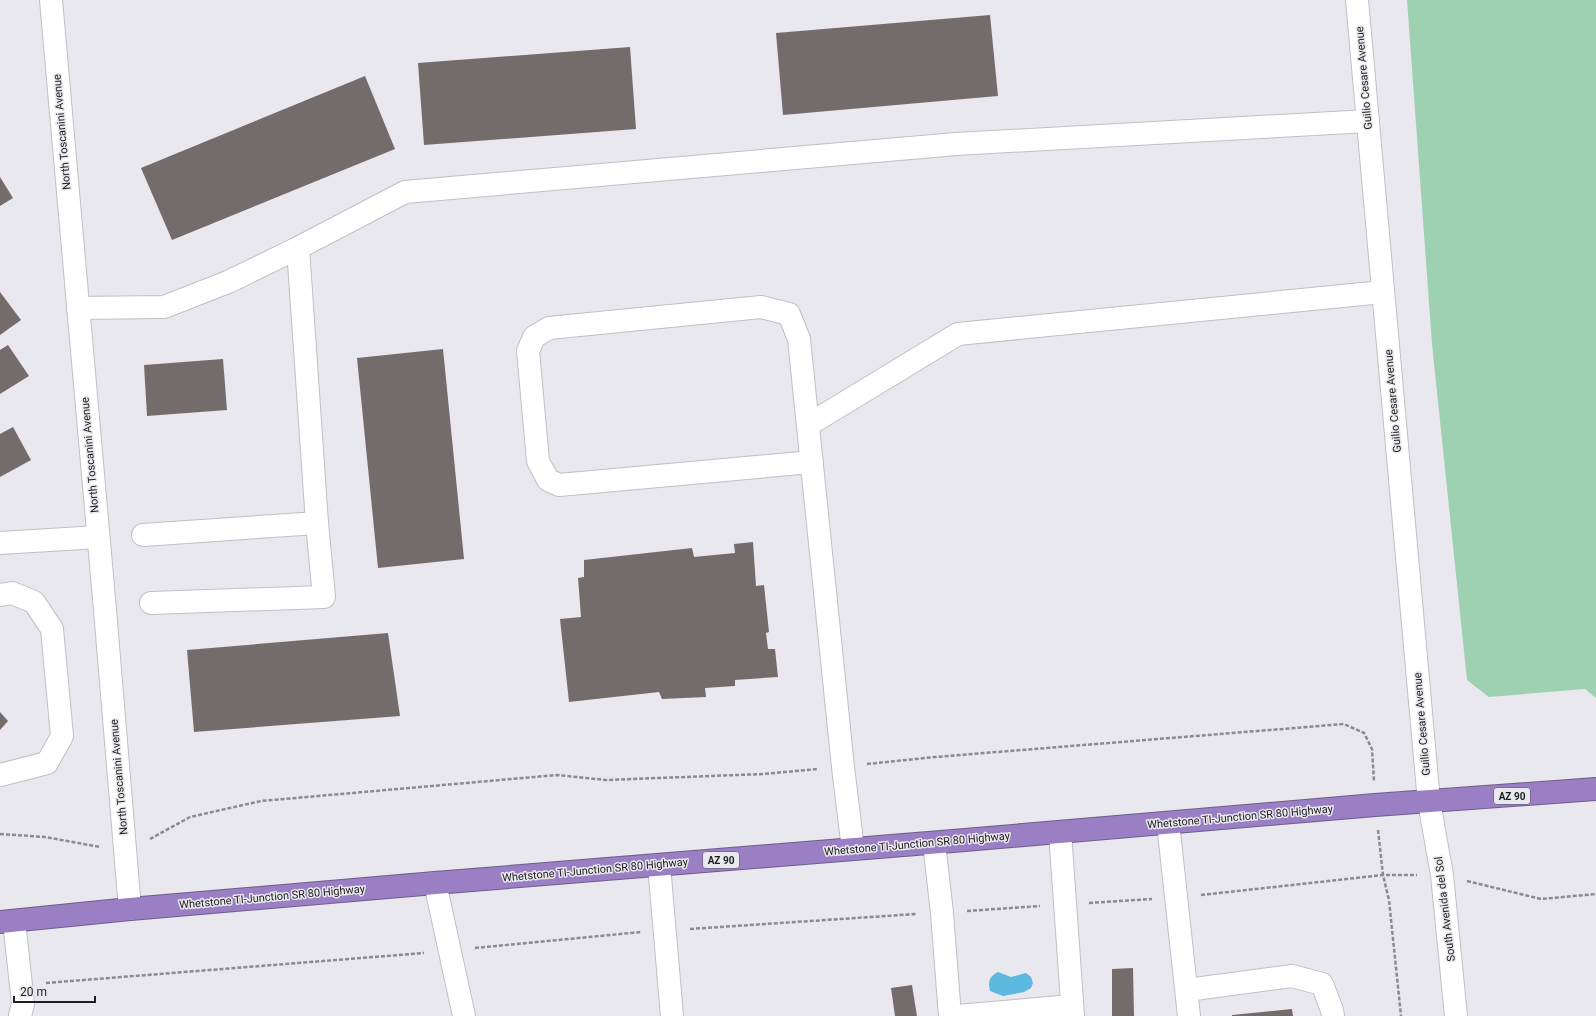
<svg xmlns="http://www.w3.org/2000/svg" width="1596" height="1016" viewBox="0 0 1596 1016" font-family="Roboto,sans-serif">
<style>
.green{fill:#9ed1b1}
.water{fill:#5db8df}
.building{fill:#736c6b}
.lines{fill:none;stroke-linecap:round;stroke-linejoin:round}
.minor-casing{stroke:#c0bfc5;stroke-width:24}
.highway-casing{stroke:#6e5d8a;stroke-width:24}
.path{stroke:#8b8a8e;stroke-width:2.5;stroke-dasharray:4 2;stroke-linecap:butt}
.minor{stroke:#fff;stroke-width:22}
.highway{stroke:#9a7fc4;stroke-width:22}
.labels{text-anchor:middle;dominant-baseline:central;stroke-width:3;stroke-linejoin:round;paint-order:stroke}
.shield{fill:#e9e8ee;stroke:#5a5a5d;stroke-width:1}
.shield-label{font-size:10px;font-weight:bold;fill:#1d1d1f}
.street-label{font-size:11px;fill:#1d1d1f;stroke:#e9e8ee}
</style>
<rect width="100%" height="100%" fill="#e9e8ee"/>
<path class="green" d="M 1407,0 L 1596,0 L 1596,698 L 1585,689 L 1489,697 L 1467,680 L 1432,344 Z"/>
<path class="water" d="M 998,972 L 1011,977 L 1026,973 L 1031,977 L 1033,983 L 1031,988 L 1024,992 L 1003,996 L 990,991 C 988,981 989,977 998,972 Z"/>
<g class="building">
<path d="M 990,15 L 998,96 L 783,115 L 776,33 Z"/>
<path d="M 630,47 L 636,129 L 424,145 L 418,63 Z"/>
<path d="M 365,76 L 395,149 L 172,240 L 141,168 Z"/>
<path d="M 0,177 L 13,198 L 0,206 Z"/>
<path d="M 0,292 L 21,320 L 0,335 Z"/>
<path d="M 8,345 L 29,376 L 0,394 L 0,350 Z"/>
<path d="M 443,349 L 464,559 L 378,568 L 357,358 Z"/>
<path d="M 223,359 L 227,410 L 147,416 L 144,365 Z"/>
<path d="M 13,427 L 31,460 L 0,477 L 0,434 Z"/>
<path d="M 753,542 L 756,586 L 764,585 L 769,632 L 766,633 L 768,649 L 775,649 L 778,677 L 735,680 L 735,686 L 705,688 L 706,697 L 662,699 L 659,692 L 569,702 L 560,619 L 581,617 L 578,578 L 584,577 L 584,560 L 692,548 L 694,557 L 735,553 L 734,544 Z"/>
<path d="M 388,633 L 400,716 L 194,732 L 187,650 Z"/>
<path d="M 0,712 L 8,721 L 0,730 Z"/>
<path d="M 1133,968 L 1134,1016 L 1112,1016 L 1112,969 Z"/>
<path d="M 912,985 L 917,1016 L 895,1016 L 891,988 Z"/>
<path d="M 1292,1009 L 1293,1016 L 1232,1016 L 1232,1015 Z"/>
</g>
<g class="lines">
<defs>
<g id="minor">
<path d="M 51,0 L 105,610 L 130,909"/>
<path d="M 1357,0 L 1429,802 L 1442,875 L 1456,1016"/>
<path d="M 298,248 L 405,192 L 956,144 L 1368,121"/>
<path d="M 78,308 L 164,307 L 228,282 L 298,248 L 317,523"/>
<path d="M 808,425 L 958,334 L 1383,292"/>
<path d="M 812,462 L 559,485 L 548,480 L 538,461 L 528,351 L 534,337 L 549,328 L 761,307 L 789,314 L 799,339 L 843,767 L 853,849"/>
<path d="M 143,535 L 317,523 L 324,597 L 151,603"/>
<path d="M 0,543 L 98,537"/>
<path d="M 0,595 L 12,593 L 34,602 L 52,629 L 62,736 L 47,763 L 0,775"/>
<path d="M 1168,823 L 1189,1016"/>
<path d="M 1060,832 L 1073,1016"/>
<path d="M 934,843 L 942,913 L 950,1016"/>
<path d="M 659,865 L 672,1016"/>
<path d="M 435,883 L 464,1016"/>
<path d="M 14,921 L 23,1004 L 20,1016"/>
<path d="M 1187,990 L 1292,976 L 1322,984 L 1332,1010 L 1333,1016"/>
<path d="M 957,1016 L 1072,1006"/>
</g>
<path id="highway" d="M 0,922 L 130,909 L 435,883 L 953,841 L 1375,805 L 1596,789"/>
</defs>
<use href="#minor" class="minor-casing"/>
<use href="#highway" class="highway-casing"/>
<g class="path">
<path d="M 867,764 L 935,757 L 1344,724 L 1364,733 L 1372,749 L 1374,781"/>
<path d="M 1378,830 L 1383,875 L 1389,900 L 1401,1016"/>
<path d="M 0,834 L 45,837 L 100,847"/>
<path d="M 150,839 L 190,817 L 261,801 L 557,775 L 606,780 L 763,774 L 818,769"/>
<path d="M 1467,881 L 1541,899 L 1596,894"/>
<path d="M 1201,895 L 1383,875 L 1417,875"/>
<path d="M 1089,903 L 1152,899"/>
<path d="M 967,911 L 1040,906"/>
<path d="M 690,929 L 916,914"/>
<path d="M 475,948 L 641,932"/>
<path d="M 46,983 L 424,953"/>
</g>
<use href="#minor" class="minor"/>
<use href="#highway" class="highway"/>
</g>
<g class="labels">
<g class="shield">
<rect x="1494" y="788" width="36" height="16" rx="3"/>
<rect x="703" y="852" width="36" height="16" rx="3"/>
</g>
<g class="shield-label">
<text x="1512" y="796">AZ 90</text>
<text x="721" y="860">AZ 90</text>
</g>
<g class="street-label">
<text transform="translate(1364 78) rotate(-95)">Guilio Cesare Avenue</text>
<text transform="translate(62 132) rotate(-95)">North Toscanini Avenue</text>
<text transform="translate(1393 401) rotate(-95)">Guilio Cesare Avenue</text>
<text transform="translate(90 455) rotate(-95)">North Toscanini Avenue</text>
<text transform="translate(1422 724) rotate(-95)">Guilio Cesare Avenue</text>
<text transform="translate(119 777) rotate(-95)">North Toscanini Avenue</text>
<text transform="translate(1240 817) rotate(-5)">Whetstone TI-Junction SR 80 Highway</text>
<text transform="translate(917 844) rotate(-5)">Whetstone TI-Junction SR 80 Highway</text>
<text transform="translate(595 870) rotate(-5)">Whetstone TI-Junction SR 80 Highway</text>
<text transform="translate(272 897) rotate(-5)">Whetstone TI-Junction SR 80 Highway</text>
<text transform="translate(1445 909) rotate(-97)">South Avenida del Sol</text>
</g>
</g>
<path d="M14 996v6h81v-6" fill="none" stroke="#1d1d1f" stroke-width="2"/>
<text x="20" y="996" font-size="12" fill="#1d1d1f" stroke="#e9e8ee" stroke-width="3" paint-order="stroke">20 m</text>
</svg>
